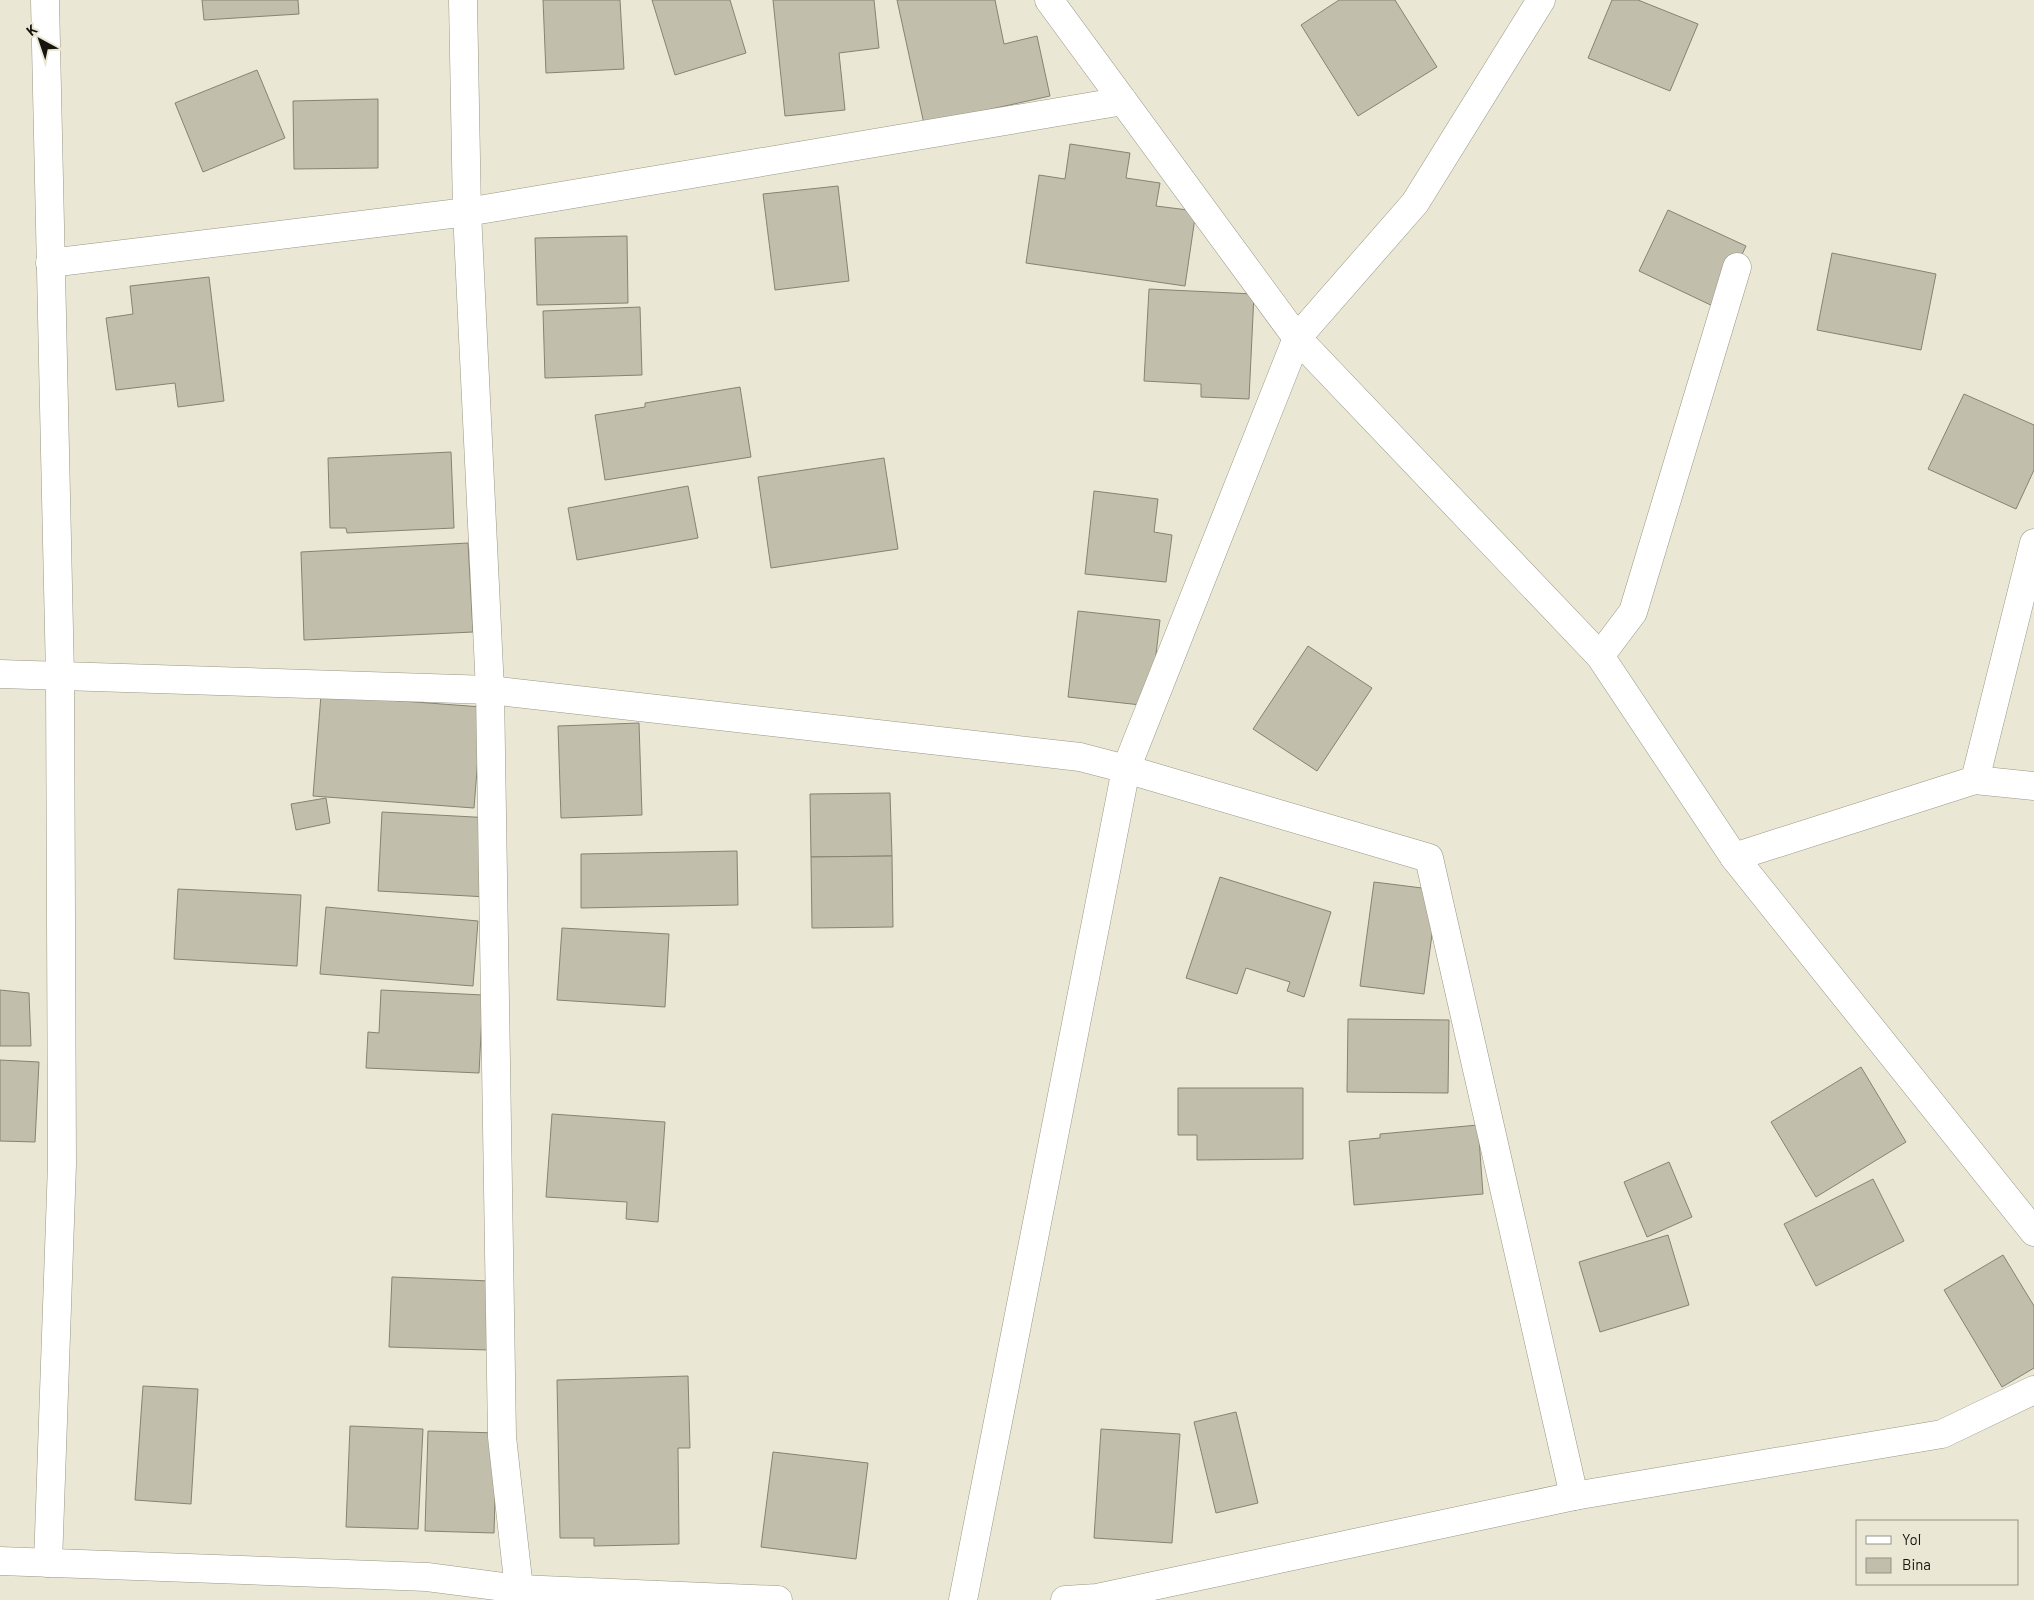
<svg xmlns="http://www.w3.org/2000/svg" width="2034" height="1600" viewBox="0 0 2034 1600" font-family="Barlow,sans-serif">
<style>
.building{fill:#c1beac;stroke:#868372}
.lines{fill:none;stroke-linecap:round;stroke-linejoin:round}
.minor-casing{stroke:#9a9786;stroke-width:29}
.minor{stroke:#fff;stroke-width:28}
</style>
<rect width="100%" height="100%" fill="#eae7d4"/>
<g class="building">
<path d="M 202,0 L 298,0 L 299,14 L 204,20 Z"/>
<path d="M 543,0 L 620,0 L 624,69 L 546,73 Z"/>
<path d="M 652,0 L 730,0 L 746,53 L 675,75 Z"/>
<path d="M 773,0 L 874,0 L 879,48 L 839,53 L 845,110 L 785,116 Z"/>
<path d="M 897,0 L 995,0 L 1004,44 L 1037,36 L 1050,96 L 924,124 Z"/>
<path d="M 1339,0 L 1395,0 L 1437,67 L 1358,116 L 1301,25 Z"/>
<path d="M 1612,0 L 1638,0 L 1698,24 L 1670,91 L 1588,58 Z"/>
<path d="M 257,70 L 285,138 L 203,172 L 175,103 Z"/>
<path d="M 378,99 L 378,168 L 294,169 L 293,101 Z"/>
<path d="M 1070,144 L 1130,153 L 1126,178 L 1160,183 L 1156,206 L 1196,211 L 1185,286 L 1026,263 L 1039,175 L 1065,179 Z"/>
<path d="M 838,186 L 849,281 L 775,290 L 763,194 Z"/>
<path d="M 1668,210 L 1746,246 L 1717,308 L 1639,271 Z"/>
<path d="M 627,236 L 628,303 L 537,305 L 535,238 Z"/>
<path d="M 1832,253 L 1936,274 L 1921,350 L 1817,330 Z"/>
<path d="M 209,277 L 224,401 L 178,407 L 175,383 L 116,390 L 106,318 L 133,314 L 130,286 Z"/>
<path d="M 1149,289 L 1254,294 L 1249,399 L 1201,397 L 1201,384 L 1144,381 Z"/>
<path d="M 640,307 L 642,375 L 545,378 L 543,311 Z"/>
<path d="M 740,387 L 751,457 L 605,480 L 595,415 L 645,407 L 645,403 Z"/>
<path d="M 1964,394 L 2034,425 L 2034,470 L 2016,509 L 1928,469 Z"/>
<path d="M 451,452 L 454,528 L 347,533 L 346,528 L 330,528 L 328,458 Z"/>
<path d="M 884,458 L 898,549 L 771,568 L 758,477 Z"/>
<path d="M 688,486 L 698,538 L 577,560 L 568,508 Z"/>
<path d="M 1094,491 L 1158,499 L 1154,532 L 1172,535 L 1166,582 L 1085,574 Z"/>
<path d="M 468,543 L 473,632 L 304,640 L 301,552 Z"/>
<path d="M 1078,611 L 1160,620 L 1150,706 L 1068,697 Z"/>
<path d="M 1308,646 L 1372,688 L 1317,771 L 1253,729 Z"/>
<path d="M 321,695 L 482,707 L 474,808 L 313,796 Z"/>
<path d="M 639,723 L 642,815 L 561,818 L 558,726 Z"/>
<path d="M 890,793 L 892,856 L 811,857 L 810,794 Z"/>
<path d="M 326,798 L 330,823 L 296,830 L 291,804 Z"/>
<path d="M 382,812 L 492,818 L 487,897 L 378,891 Z"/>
<path d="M 737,851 L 738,905 L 581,908 L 581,854 Z"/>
<path d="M 892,856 L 893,927 L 812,928 L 811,857 Z"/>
<path d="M 1220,877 L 1331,912 L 1304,997 L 1287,991 L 1290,982 L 1246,968 L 1237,994 L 1186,978 Z"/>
<path d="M 1374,882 L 1438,890 L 1424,994 L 1360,986 Z"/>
<path d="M 178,889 L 301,895 L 297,966 L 174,959 Z"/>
<path d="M 326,907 L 478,921 L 473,986 L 320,974 Z"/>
<path d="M 562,928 L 669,934 L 665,1007 L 557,1000 Z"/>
<path d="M 0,990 L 29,993 L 31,1046 L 0,1046 Z"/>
<path d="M 381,990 L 483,995 L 479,1073 L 366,1068 L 368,1032 L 379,1033 Z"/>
<path d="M 1348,1019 L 1449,1020 L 1448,1093 L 1347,1092 Z"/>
<path d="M 0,1060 L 39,1062 L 35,1142 L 0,1141 Z"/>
<path d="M 1861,1067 L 1906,1142 L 1816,1197 L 1771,1122 Z"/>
<path d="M 1178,1088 L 1303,1088 L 1303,1159 L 1197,1160 L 1197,1135 L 1178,1135 Z"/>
<path d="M 552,1114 L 665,1122 L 658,1222 L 626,1219 L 627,1202 L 546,1197 Z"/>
<path d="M 1478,1125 L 1483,1194 L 1354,1205 L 1349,1141 L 1380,1138 L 1380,1134 Z"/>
<path d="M 1669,1162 L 1692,1217 L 1647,1237 L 1624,1182 Z"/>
<path d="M 1873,1179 L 1904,1241 L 1816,1286 L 1784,1224 Z"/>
<path d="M 1668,1235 L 1689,1305 L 1600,1332 L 1579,1262 Z"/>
<path d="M 2003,1255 L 2034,1306 L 2034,1368 L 2002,1387 L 1944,1290 Z"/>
<path d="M 392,1277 L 490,1281 L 488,1350 L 389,1347 Z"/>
<path d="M 688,1376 L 690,1448 L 678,1448 L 679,1544 L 594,1546 L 594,1538 L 560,1538 L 557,1380 Z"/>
<path d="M 143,1386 L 198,1389 L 191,1504 L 135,1500 Z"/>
<path d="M 1236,1412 L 1258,1503 L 1216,1513 L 1194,1422 Z"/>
<path d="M 350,1426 L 423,1429 L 418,1529 L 346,1527 Z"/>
<path d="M 1101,1429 L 1180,1434 L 1172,1543 L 1094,1538 Z"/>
<path d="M 428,1431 L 497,1433 L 494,1533 L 425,1531 Z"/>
<path d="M 773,1452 L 868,1463 L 856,1559 L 761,1547 Z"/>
</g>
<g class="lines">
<defs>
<g id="minor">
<path d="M 45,0 L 60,676 L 62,1164 L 48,1563"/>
<path d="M 1049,0 L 1297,338 L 1600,656 L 1734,857 L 2034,1232"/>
<path d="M 50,263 L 467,212 L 1123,101"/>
<path d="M 1600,656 L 1633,612 L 1737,267"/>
<path d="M 0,674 L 490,690 L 1080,757 L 1126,769 L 1429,858 L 1574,1496"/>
<path d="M 1975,780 L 2034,786"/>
<path d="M 1734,857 L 1975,780 L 2034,543"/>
<path d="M 0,1561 L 427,1577 L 519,1589 L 502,1437 L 490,690 L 467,212 L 463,0"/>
<path d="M 519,1589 L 778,1600"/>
<path d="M 963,1600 L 1126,769 L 1297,338 L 1415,203 L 1541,0"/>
<path d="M 1065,1600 L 1097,1598 L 1574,1496 L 1942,1434 L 2034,1390"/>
</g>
</defs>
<use href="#minor" class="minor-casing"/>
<use href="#minor" class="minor"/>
</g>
<rect x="1856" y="1520" width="162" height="65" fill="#eae7d4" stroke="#959385"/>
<rect x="1866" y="1536" width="25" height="8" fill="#ffffff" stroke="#959385"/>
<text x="1902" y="1545" font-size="15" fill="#16140e">Yol</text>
<rect x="1866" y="1558" width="25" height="15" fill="#c1beac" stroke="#959385"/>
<text x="1902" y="1570" font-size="15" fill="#16140e">Bina</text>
<g transform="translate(40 40) rotate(320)" stroke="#eae7d4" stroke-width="4" paint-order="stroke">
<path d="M0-4L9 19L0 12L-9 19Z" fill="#16140e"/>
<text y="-8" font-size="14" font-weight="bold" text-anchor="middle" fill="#16140e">K</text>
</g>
</svg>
